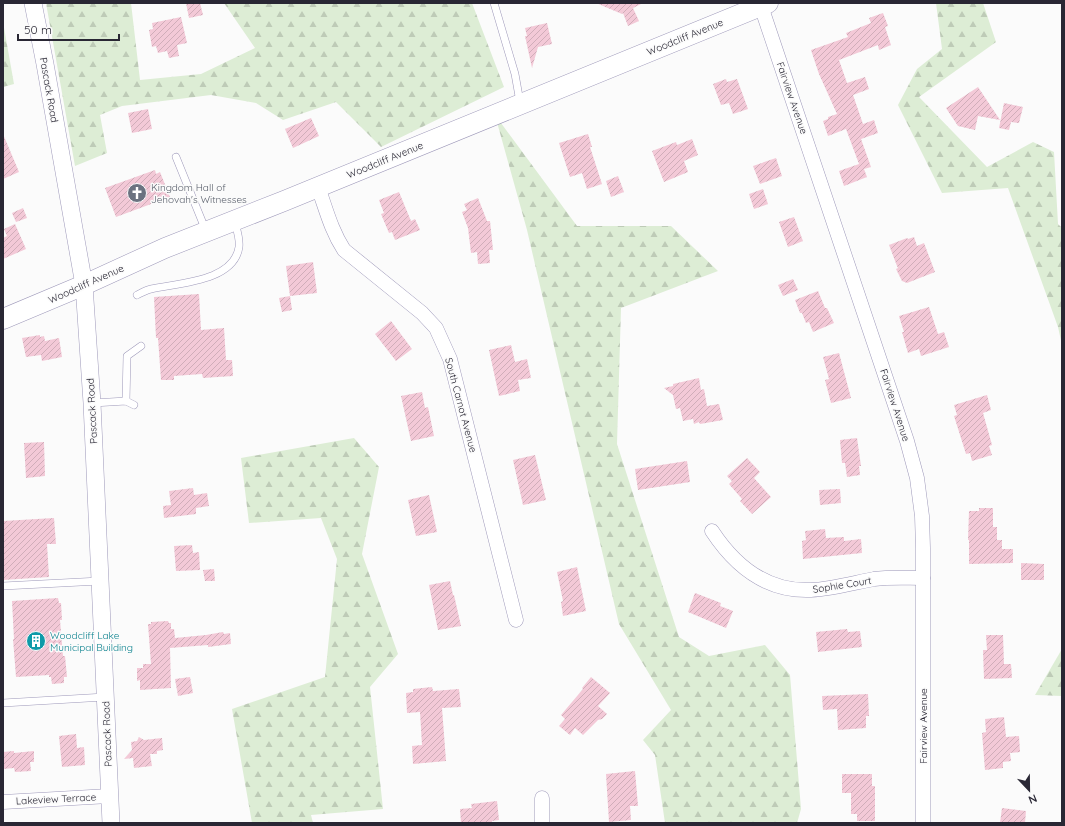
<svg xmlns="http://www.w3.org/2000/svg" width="1065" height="826" viewBox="0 0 1065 826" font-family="Quicksand,sans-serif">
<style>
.forest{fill:url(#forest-firs)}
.building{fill:url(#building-hatch)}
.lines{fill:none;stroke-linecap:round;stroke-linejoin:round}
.service-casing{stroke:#9e99ba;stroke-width:8}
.minor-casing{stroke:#9e99ba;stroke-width:15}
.tertiary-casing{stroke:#9e99ba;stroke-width:18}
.secondary-casing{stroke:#9e99ba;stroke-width:21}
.service{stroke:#fff;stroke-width:7}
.minor{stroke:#fff;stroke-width:14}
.tertiary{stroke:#fff;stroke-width:17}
.secondary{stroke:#fff;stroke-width:20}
.labels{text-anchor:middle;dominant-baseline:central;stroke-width:3;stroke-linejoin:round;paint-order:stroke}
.street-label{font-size:10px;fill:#292734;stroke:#fbfbfb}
.worship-label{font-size:10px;fill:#5b616d;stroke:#fbfbfb;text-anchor:start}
.culture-label{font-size:10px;fill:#0d838f;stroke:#fbfbfb;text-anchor:start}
</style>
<defs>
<pattern id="forest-firs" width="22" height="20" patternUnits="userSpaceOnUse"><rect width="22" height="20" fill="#ddedd5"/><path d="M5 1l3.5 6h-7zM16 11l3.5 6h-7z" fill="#becbb7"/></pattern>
<pattern id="building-hatch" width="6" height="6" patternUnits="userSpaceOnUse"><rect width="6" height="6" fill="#f3c9d7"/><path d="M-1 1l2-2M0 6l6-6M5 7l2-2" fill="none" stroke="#d0adb9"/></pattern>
</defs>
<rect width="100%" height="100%" fill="#fbfbfb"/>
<g class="forest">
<path d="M 46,3 L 131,3 L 140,80 L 201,74 L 255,48 L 224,3 L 472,3 L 504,87 L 381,147 L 336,102 L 283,120 L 256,103 L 211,95 L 122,106 L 100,115 L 107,153 L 75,166 Z"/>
<path d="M 936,3 L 983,3 L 996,42 L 919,97 L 987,167 L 1033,142 L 1054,152 L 1058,224 L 1062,228 L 1062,345 L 1058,327 L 1008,188 L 942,193 L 898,105 L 917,69 L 942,49 Z"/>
<path d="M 3,22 L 14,84 L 3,87 Z"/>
<path d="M 495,115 L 577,226 L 671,226 L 718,271 L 621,308 L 617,444 L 679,637 L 709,656 L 765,645 L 790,675 L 801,809 L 797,823 L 665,823 L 655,755 L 643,740 L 671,710 L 619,624 L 527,230 Z"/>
<path d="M 354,438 L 379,467 L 362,554 L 398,654 L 370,687 L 383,809 L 311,815 L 313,823 L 252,823 L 232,709 L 325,677 L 337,559 L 321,518 L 249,523 L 241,458 Z"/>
<path d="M 1062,649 L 1062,696 L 1035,695 Z"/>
</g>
<g class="building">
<path d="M 186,3 L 200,3 L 203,15 L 189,18 Z"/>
<path d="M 596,3 L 643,3 L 633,8 L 639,21 L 628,26 L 623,13 L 622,14 Z"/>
<path d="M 883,13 L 888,26 L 885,27 L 891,45 L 879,50 L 878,45 L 839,60 L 847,83 L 865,77 L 869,89 L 853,95 L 863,124 L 874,120 L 878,133 L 861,139 L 871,167 L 864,169 L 867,177 L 844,186 L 839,171 L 859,164 L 846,129 L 828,136 L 823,121 L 828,119 L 828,117 L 837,114 L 819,74 L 811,50 L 848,37 L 846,33 L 871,23 L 869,18 Z"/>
<path d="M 181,17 L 187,43 L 177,45 L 179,56 L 169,58 L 167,51 L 158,53 L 156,46 L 152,47 L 149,30 L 153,29 L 152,23 Z"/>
<path d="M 547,23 L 552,44 L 538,47 L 532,68 L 525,36 L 527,36 L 525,28 Z"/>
<path d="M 726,79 L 727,82 L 737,79 L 748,109 L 733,114 L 729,103 L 721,105 L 713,84 Z"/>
<path d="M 978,87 L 1000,120 L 978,116 L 975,130 L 958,126 L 946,108 Z"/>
<path d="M 1004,103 L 1023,107 L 1019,123 L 1011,122 L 1009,130 L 999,128 Z"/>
<path d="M 148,109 L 152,129 L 132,133 L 128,113 Z"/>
<path d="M 311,118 L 319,136 L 293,148 L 285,129 Z"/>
<path d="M 3,134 L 19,172 L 3,179 Z"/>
<path d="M 588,134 L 592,147 L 590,147 L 602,184 L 587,189 L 582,173 L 570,177 L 559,143 Z"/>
<path d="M 692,139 L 698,155 L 684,161 L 688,172 L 664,182 L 652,151 L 676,142 L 677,145 Z"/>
<path d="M 776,158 L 782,176 L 760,184 L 753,166 Z"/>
<path d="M 155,170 L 156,174 L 160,172 L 170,197 L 116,217 L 105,188 Z"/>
<path d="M 618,176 L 624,192 L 611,197 L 606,181 Z"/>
<path d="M 763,189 L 768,204 L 754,209 L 749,194 Z"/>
<path d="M 399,192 L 411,221 L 415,219 L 420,230 L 395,240 L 392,232 L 389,233 L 381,214 L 384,213 L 379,200 Z"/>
<path d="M 478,198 L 487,221 L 490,221 L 493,250 L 489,250 L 490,263 L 478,264 L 477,252 L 471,253 L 468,228 L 462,212 L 467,210 L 464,204 Z"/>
<path d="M 23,208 L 27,218 L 16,222 L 12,213 Z"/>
<path d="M 794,217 L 803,241 L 788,247 L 779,222 Z"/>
<path d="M 15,224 L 26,249 L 3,259 L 3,238 L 7,236 L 4,229 Z"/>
<path d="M 914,237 L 917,246 L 924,243 L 935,272 L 907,283 L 902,281 L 896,269 L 898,268 L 897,266 L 889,245 L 907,238 L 908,239 Z"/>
<path d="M 313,262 L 317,293 L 290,296 L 286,266 Z"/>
<path d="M 793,279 L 798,290 L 783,296 L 778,285 Z"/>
<path d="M 818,291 L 825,308 L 827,308 L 834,323 L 813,332 L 809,322 L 806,323 L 802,313 L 800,313 L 795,300 Z"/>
<path d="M 199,294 L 201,330 L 224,328 L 226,360 L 232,360 L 233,376 L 203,378 L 202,374 L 174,376 L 174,380 L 161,380 L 158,338 L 156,338 L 154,297 Z"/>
<path d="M 290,296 L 292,310 L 282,312 L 279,298 Z"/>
<path d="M 929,307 L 938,334 L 944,332 L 949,347 L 921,356 L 919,349 L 908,353 L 902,332 L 904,332 L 899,316 Z"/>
<path d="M 391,321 L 412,349 L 396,361 L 375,334 Z"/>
<path d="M 40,335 L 40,337 L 44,336 L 45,341 L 59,338 L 62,357 L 42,361 L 41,355 L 26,357 L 22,338 Z"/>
<path d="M 511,345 L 515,362 L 527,359 L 531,378 L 518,380 L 520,391 L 499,396 L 489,350 Z"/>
<path d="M 839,353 L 851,398 L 831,403 L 825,380 L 829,379 L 823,357 Z"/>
<path d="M 699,378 L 701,390 L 704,389 L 707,406 L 719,404 L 723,420 L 700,424 L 699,422 L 694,424 L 693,419 L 683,421 L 680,408 L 676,409 L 673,395 L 664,388 L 673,386 L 673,384 Z"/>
<path d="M 422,392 L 425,408 L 428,407 L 434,436 L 411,441 L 401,396 Z"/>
<path d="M 987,395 L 991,410 L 983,413 L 992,445 L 989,446 L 992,455 L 972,461 L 970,453 L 966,454 L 954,416 L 957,415 L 954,405 Z"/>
<path d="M 857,438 L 861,466 L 859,466 L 860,475 L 847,477 L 845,463 L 842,463 L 840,440 Z"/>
<path d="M 44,442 L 45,476 L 26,478 L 24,443 Z"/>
<path d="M 535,455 L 546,500 L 523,505 L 513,460 Z"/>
<path d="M 747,458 L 760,472 L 754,478 L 771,497 L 752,514 L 740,501 L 742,499 L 729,484 L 732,481 L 727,476 Z"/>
<path d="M 687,461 L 690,482 L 638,490 L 635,469 Z"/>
<path d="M 193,488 L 194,495 L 207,493 L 209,506 L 196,508 L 196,514 L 164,518 L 163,506 L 171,505 L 169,491 Z"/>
<path d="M 840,489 L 841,503 L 820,505 L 819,490 Z"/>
<path d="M 429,495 L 437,532 L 416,536 L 408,500 Z"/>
<path d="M 979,508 L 993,508 L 993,527 L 997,527 L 997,540 L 1002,540 L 1002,549 L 1013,549 L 1013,563 L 969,564 L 969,540 L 968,540 L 969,511 L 979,511 Z"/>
<path d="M 54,518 L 56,544 L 47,544 L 49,577 L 3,580 L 3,521 Z"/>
<path d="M 825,529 L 826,538 L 844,537 L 844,541 L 861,539 L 862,553 L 803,559 L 802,541 L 806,540 L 805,531 Z"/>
<path d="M 192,545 L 193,553 L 199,552 L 200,570 L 176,571 L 174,546 Z"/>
<path d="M 1021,563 L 1044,564 L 1044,580 L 1021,580 Z"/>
<path d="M 577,567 L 586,611 L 563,616 L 561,602 L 563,601 L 557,572 Z"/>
<path d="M 214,569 L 215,581 L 205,581 L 203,570 Z"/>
<path d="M 450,581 L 453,595 L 454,595 L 461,626 L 438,630 L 429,585 Z"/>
<path d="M 695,593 L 721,603 L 720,606 L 733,611 L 726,628 L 688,612 Z"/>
<path d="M 58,598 L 59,603 L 61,603 L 62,620 L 60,620 L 63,656 L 65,656 L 67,677 L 64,677 L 64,683 L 52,684 L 51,677 L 49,677 L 49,675 L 16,677 L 13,639 L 14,639 L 12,601 Z"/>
<path d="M 168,621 L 169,623 L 171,623 L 171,629 L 174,629 L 175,638 L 206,635 L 223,632 L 224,634 L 230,633 L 231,644 L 208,647 L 208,645 L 170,648 L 171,688 L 140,690 L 140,680 L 137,681 L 137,668 L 143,668 L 143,664 L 151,664 L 148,624 L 151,624 L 151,622 Z"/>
<path d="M 847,629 L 848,632 L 860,631 L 862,647 L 818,652 L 816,632 Z"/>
<path d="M 986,635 L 1003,635 L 1004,664 L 1011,664 L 1012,678 L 984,679 L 983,650 L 987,650 Z"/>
<path d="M 190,677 L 193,693 L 178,696 L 175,679 Z"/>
<path d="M 591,677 L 610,693 L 598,706 L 607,714 L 602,719 L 598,720 L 583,735 L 575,728 L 570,735 L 559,726 L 565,719 L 561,715 L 583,689 L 582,688 Z"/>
<path d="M 432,687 L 433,691 L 459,689 L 461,707 L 442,708 L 446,761 L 413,764 L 412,746 L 422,745 L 420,712 L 407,713 L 406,693 L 413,692 L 413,689 Z"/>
<path d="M 868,694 L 869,716 L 866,716 L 866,728 L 838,730 L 837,709 L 823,710 L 822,696 Z"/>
<path d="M 1004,717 L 1006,737 L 1019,736 L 1020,752 L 1010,753 L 1011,761 L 1003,762 L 1003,768 L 985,770 L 982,733 L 986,732 L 985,719 Z"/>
<path d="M 76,734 L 77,748 L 84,747 L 85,765 L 62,767 L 59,736 Z"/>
<path d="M 139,737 L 144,740 L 162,738 L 163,750 L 157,751 L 157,754 L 150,754 L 152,766 L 134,768 L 133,758 L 124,759 L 132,750 L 131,742 L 137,741 Z"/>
<path d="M 14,751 L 14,753 L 34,751 L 34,762 L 30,762 L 31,771 L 15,772 L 14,768 L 3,769 L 3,752 Z"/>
<path d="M 635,771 L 638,806 L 630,806 L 631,820 L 609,822 L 606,774 Z"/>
<path d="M 842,774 L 872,774 L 872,786 L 875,786 L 875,821 L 857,821 L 857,814 L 851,814 L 851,793 L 842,793 Z"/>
<path d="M 497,801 L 499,820 L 492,821 L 492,823 L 461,823 L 460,809 L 472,808 L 471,804 Z"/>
<path d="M 1002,808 L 1026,811 L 1025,823 L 1000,823 Z"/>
</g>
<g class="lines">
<defs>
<g id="service">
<path d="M 494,3 L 515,74 L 520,102"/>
<path d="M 176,157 L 206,231"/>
<path d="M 137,295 C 141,293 146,290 151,289 C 177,283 234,282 239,247 C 240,239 237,230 235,223"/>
<path d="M 126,401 L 127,356 L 141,346"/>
<path d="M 93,403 L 126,401 L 134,405"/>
<path d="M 3,586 L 100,581"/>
<path d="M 3,703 L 105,697"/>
</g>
<g id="minor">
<path d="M 761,6 L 907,441 L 917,478 L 922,516 L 923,548 L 923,823"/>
<path d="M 318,187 C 326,209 331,230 344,250 L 422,313 L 436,328 L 450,359 L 516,620"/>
<path d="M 712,531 C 735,566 766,592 811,590 C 832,589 853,583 874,579 C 890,577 906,578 923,578"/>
<path d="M 542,798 L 542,823"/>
<path d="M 3,802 L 109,796"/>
</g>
<path id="tertiary" d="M 33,3 L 45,64 L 84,285 L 92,403 L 111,823"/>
<path id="secondary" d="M 3,319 L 84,285 L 165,248 L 284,201 L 768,3"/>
</defs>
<use href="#service" class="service-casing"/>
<use href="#minor" class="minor-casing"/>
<use href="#tertiary" class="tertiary-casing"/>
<use href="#secondary" class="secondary-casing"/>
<use href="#service" class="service"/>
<use href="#minor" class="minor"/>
<use href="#tertiary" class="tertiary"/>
<use href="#secondary" class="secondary"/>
</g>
<defs>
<symbol id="church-disc" viewBox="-11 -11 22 22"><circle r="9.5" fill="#6b7280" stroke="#fbfbfb"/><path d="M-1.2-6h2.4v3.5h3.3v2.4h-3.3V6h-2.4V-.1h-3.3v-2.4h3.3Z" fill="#fff"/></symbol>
<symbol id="building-disc" viewBox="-11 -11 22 22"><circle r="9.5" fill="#0f9aa8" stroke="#fbfbfb"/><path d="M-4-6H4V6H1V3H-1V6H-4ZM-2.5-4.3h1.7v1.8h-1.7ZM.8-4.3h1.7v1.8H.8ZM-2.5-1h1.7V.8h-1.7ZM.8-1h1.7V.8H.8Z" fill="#fff"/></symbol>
</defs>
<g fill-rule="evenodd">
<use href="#church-disc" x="126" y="182" width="22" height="22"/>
<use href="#building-disc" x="25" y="630" width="22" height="22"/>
</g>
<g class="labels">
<g class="street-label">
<text transform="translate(685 37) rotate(-22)">Woodcliff Avenue</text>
<text transform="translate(49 90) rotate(80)">Pascack Road</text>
<text transform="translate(792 98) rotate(71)">Fairview Avenue</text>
<text transform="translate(385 160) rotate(-22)">Woodcliff Avenue</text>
<text transform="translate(86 284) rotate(-24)">Woodcliff Avenue</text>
<text transform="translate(461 405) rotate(75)">South Carnot Avenue</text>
<text transform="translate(895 405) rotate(72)">Fairview Avenue</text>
<text transform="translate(92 411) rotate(-93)">Pascack Road</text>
<text transform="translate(842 585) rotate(-9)">Sophie Court</text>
<text transform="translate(923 726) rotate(-90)">Fairview Avenue</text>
<text transform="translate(107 734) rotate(-92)">Pascack Road</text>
<text transform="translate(56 799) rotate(-3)">Lakeview Terrace</text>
</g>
<g class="worship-label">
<text x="151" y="187">Kingdom Hall of<tspan x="151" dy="12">Jehovah's Witnesses</tspan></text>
</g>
<g class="culture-label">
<text x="50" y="635">Woodcliff Lake<tspan x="50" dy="12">Municipal Building</tspan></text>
</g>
</g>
<rect width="1065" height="826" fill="none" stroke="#292734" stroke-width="8"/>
<g transform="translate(1029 790) rotate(158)" stroke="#fbfbfb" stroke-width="3" paint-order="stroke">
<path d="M0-3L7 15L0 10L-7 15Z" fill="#292734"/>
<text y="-6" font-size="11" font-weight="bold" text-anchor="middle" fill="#292734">N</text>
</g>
<path d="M18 34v6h101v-6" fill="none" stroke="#292734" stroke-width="2"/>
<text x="24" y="34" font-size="12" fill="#292734" stroke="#fbfbfb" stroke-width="3" paint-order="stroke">50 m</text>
</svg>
